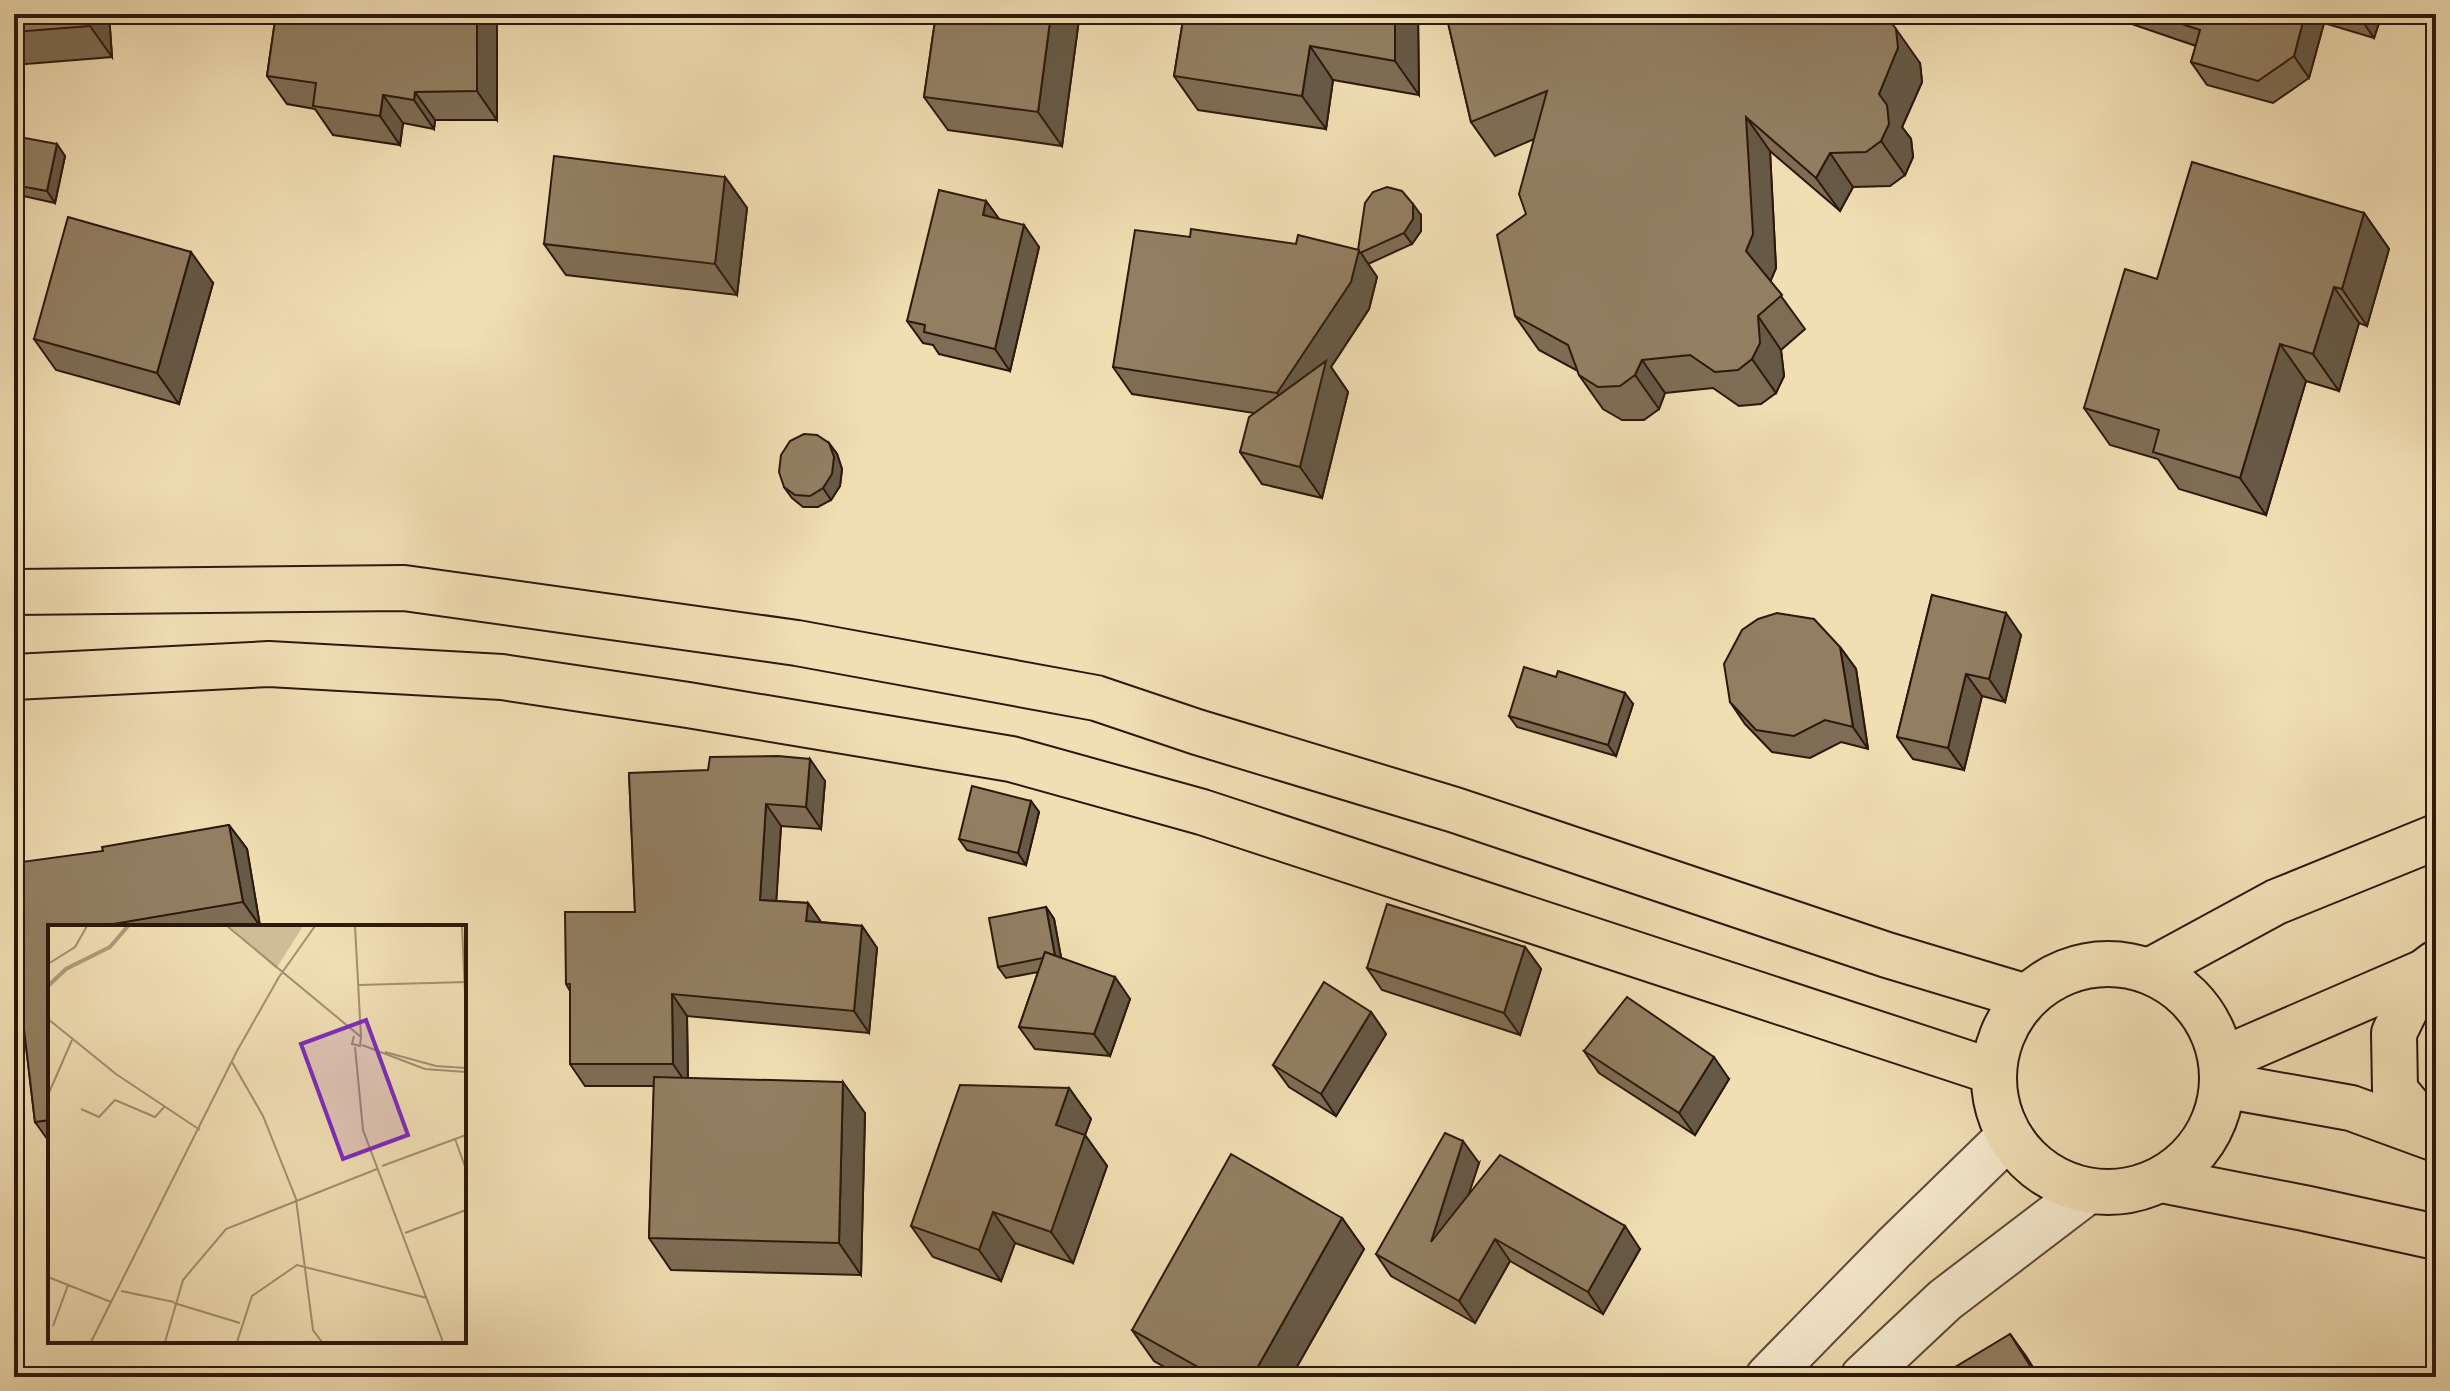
<svg xmlns="http://www.w3.org/2000/svg" width="2450" height="1391" viewBox="0 0 2450 1391" font-family="Cardo,serif">
<style>
.lines{fill:none;stroke-linecap:round;stroke-linejoin:round}
.minor-casing{stroke:#5d4a35;stroke-width:48}
.major-casing{stroke:#2c180b;stroke-width:48}
.minor{stroke:#f6eace;stroke-width:44}
.major{stroke:#f1deb3;stroke-width:44}
.wall{fill:#7e6d54;stroke:#2c180b;stroke-width:2}
.shaded-wall{fill:#665945;stroke:#2c180b;stroke-width:2}
.building{fill:#927f62;stroke:#2c180b;stroke-width:2}
.inset-river{fill:none;stroke:#ae9b7a;stroke-width:4}
.inset-road{fill:none;stroke:#a28f70;stroke-width:2}
.view{fill:#7b2cbf;fill-opacity:0.15;stroke:#7b2cbf;stroke-width:4}
.inset-edge{fill:none;stroke:#2c180b;stroke-width:4}
</style>
<rect width="100%" height="100%" fill="#f1deb3"/>
<filter id="stains"><feTurbulence type="fractalNoise" baseFrequency=".0025" numOctaves="4"/><feColorMatrix values="0 0 0 0 .2 0 0 0 0 .09 0 0 0 0 .02 0 0 0 .5 -.17"/></filter>
<radialGradient id="worn" r=".72"><stop offset=".6" stop-color="#630" stop-opacity="0"/><stop offset="1" stop-color="#630" stop-opacity=".3"/></radialGradient>
<g class="lines">
<defs>
<g id="minor">
<path d="M 1768,1377 L 1894,1248 L 2009,1136"/>
<path d="M 1863,1377 L 1945,1300 L 2088,1191"/>
</g>
<g id="major">
<path d="M 14,592 L 404,588 L 797,643 L 1096,698 L 1197,732 L 1455,810 L 1887,955 L 2027,997"/>
<path d="M 14,677 L 269,664 L 502,677 L 688,705 L 1011,759 L 1202,812 L 1994,1072"/>
<circle cx="2108" cy="1078" r="114"/>
<path d="M 2149,971 L 2276,902 L 2436,837"/>
<path d="M 2424,972 L 2394,1033 L 2395,1090 L 2434,1137"/>
<path d="M 2221,1060 L 2424,972 L 2436,963"/>
<path d="M 2222,1085 L 2351,1108 L 2436,1139"/>
<path d="M 2161,1180 L 2304,1208 L 2436,1237"/>
</g>
</defs>
<use href="#minor" class="minor-casing"/>
<use href="#major" class="major-casing"/>
<use href="#minor" class="minor"/>
<use href="#major" class="major"/>
</g>
<g class="wall">
<path d="M 14,14 L 109,14 L 112,57 L 14,65 Z"/>
<path d="M 276,14 L 497,14 L 497,120 L 435,120 L 434,129 L 403,123 L 400,145 L 333,135 L 315,109 L 287,104 L 267,76 Z"/>
<path d="M 936,14 L 1088,14 L 1088,20 L 1079,19 L 1062,146 L 948,130 L 924,97 Z"/>
<path d="M 1182,14 L 1418,14 L 1419,95 L 1333,80 L 1326,129 L 1198,110 L 1174,76 L 1184,14 Z"/>
<path d="M 1446,14 L 1920,63 L 1922,82 L 1902,127 L 1911,139 L 1913,157 L 1905,175 L 1890,186 L 1853,187 L 1840,211 L 1770,151 L 1776,268 L 1770,281 L 1805,329 L 1781,350 L 1784,376 L 1776,393 L 1761,404 L 1739,406 L 1713,388 L 1665,393 L 1659,409 L 1644,420 L 1622,420 L 1603,409 L 1579,375 L 1578,371 L 1539,350 L 1515,316 L 1534,139 L 1495,156 L 1471,122 Z"/>
<path d="M 2112,14 L 2382,14 L 2374,38 L 2324,23 L 2309,78 L 2273,103 L 2207,85 L 2191,62 L 2196,46 L 2114,18 Z"/>
<path d="M 14,136 L 65,156 L 55,203 L 14,194 Z"/>
<path d="M 725,177 L 747,208 L 737,295 L 566,275 L 544,244 Z"/>
<path d="M 986,201 L 999,219 L 1039,247 L 1010,371 L 939,354 L 933,345 L 923,343 L 907,321 Z"/>
<path d="M 2364,213 L 2389,249 L 2367,326 L 2359,323 L 2339,391 L 2306,381 L 2266,515 L 2179,489 L 2158,459 L 2110,445 L 2084,408 L 2157,279 Z"/>
<path d="M 1421,215 L 1421,231 L 1412,244 L 1368,264 L 1377,277 L 1369,309 L 1331,367 L 1348,392 L 1322,498 L 1262,484 L 1240,452 L 1254,413 L 1132,394 L 1113,367 L 1190,237 L 1358,250 Z"/>
<path d="M 213,283 L 179,404 L 56,370 L 34,339 Z"/>
<path d="M 829,443 L 837,454 L 842,469 L 840,486 L 831,500 L 818,507 L 803,507 L 792,498 L 784,487 Z"/>
<path d="M 1932,595 L 2021,635 L 2005,702 L 1982,696 L 1964,770 L 1913,759 L 1897,737 Z"/>
<path d="M 1840,647 L 1856,669 L 1868,749 L 1841,742 L 1810,758 L 1772,752 L 1745,724 L 1730,702 Z"/>
<path d="M 1633,704 L 1616,756 L 1517,727 L 1509,716 Z"/>
<path d="M 629,773 L 825,781 L 821,829 L 781,826 L 776,901 L 808,903 L 821,922 L 862,926 L 877,948 L 869,1033 L 687,1016 L 688,1078 L 865,1113 L 861,1275 L 671,1270 L 649,1238 L 654,1086 L 585,1086 L 570,1064 L 570,991 L 566,984 L 635,912 Z"/>
<path d="M 1031,801 L 1039,812 L 1026,865 L 967,850 L 959,839 Z"/>
<path d="M 229,825 L 247,849 L 260,926 L 254,927 L 50,927 L 50,1143 L 35,1122 L 26,1046 L 14,1046 L 14,938 L 20,938 L 103,851 Z"/>
<path d="M 1046,907 L 1054,919 L 1061,958 L 1130,999 L 1110,1056 L 1035,1049 L 1019,1027 L 1038,972 L 1006,978 L 998,967 Z"/>
<path d="M 1525,947 L 1541,969 L 1520,1035 L 1382,990 L 1367,968 Z"/>
<path d="M 1371,1012 L 1386,1034 L 1336,1116 L 1289,1087 L 1273,1065 Z"/>
<path d="M 1584,1051 L 1729,1079 L 1695,1135 L 1599,1073 Z"/>
<path d="M 1069,1088 L 1091,1119 L 1085,1135 L 1107,1166 L 1073,1263 L 1015,1243 L 1001,1281 L 933,1257 L 911,1226 Z"/>
<path d="M 1479,1163 L 1468,1195 L 1640,1249 L 1603,1314 L 1510,1261 L 1475,1323 L 1391,1276 L 1376,1254 Z"/>
<path d="M 1342,1218 L 1364,1249 L 1291,1377 L 1182,1377 L 1154,1361 L 1132,1330 Z"/>
<path d="M 2010,1334 L 2039,1377 L 1943,1377 Z"/>
</g>
<g class="shaded-wall">
<path d="M 89,14 L 109,14 L 112,57 L 90,26 Z"/>
<path d="M 477,14 L 497,14 L 497,120 L 477,91 Z"/>
<path d="M 1051,14 L 1075,14 L 1079,19 L 1062,146 L 1038,112 Z"/>
<path d="M 1395,14 L 1418,14 L 1419,95 L 1395,61 Z"/>
<path d="M 2305,14 L 2318,14 L 2324,23 L 2309,78 L 2294,56 Z"/>
<path d="M 2360,14 L 2382,14 L 2374,38 L 2359,16 Z"/>
<path d="M 1896,29 L 1920,63 L 1922,82 L 1902,127 L 1911,139 L 1913,157 L 1905,175 L 1881,141 L 1879,94 Z"/>
<path d="M 1310,46 L 1333,80 L 1326,129 L 1302,96 Z"/>
<path d="M 415,92 L 435,120 L 434,129 L 414,100 Z"/>
<path d="M 383,95 L 403,123 L 400,145 L 380,116 Z"/>
<path d="M 1746,117 L 1770,151 L 1776,268 L 1769,285 L 1746,251 Z"/>
<path d="M 57,144 L 65,156 L 55,203 L 47,191 Z"/>
<path d="M 1830,153 L 1853,187 L 1840,211 L 1816,178 Z"/>
<path d="M 725,177 L 747,208 L 737,295 L 715,264 Z"/>
<path d="M 986,201 L 1002,223 L 983,215 Z"/>
<path d="M 1413,204 L 1421,215 L 1421,231 L 1412,244 L 1404,233 Z"/>
<path d="M 2364,213 L 2389,249 L 2367,326 L 2342,289 Z"/>
<path d="M 1024,225 L 1039,247 L 1010,371 L 995,349 Z"/>
<path d="M 1359,250 L 1377,277 L 1369,309 L 1331,367 L 1348,392 L 1322,498 L 1300,467 L 1296,420 L 1277,393 Z"/>
<path d="M 191,252 L 213,283 L 179,404 L 157,373 Z"/>
<path d="M 2334,287 L 2359,323 L 2339,391 L 2313,354 Z"/>
<path d="M 1758,316 L 1781,350 L 1784,376 L 1776,393 L 1752,359 Z"/>
<path d="M 2280,344 L 2306,381 L 2266,515 L 2240,478 Z"/>
<path d="M 1642,360 L 1665,393 L 1659,409 L 1635,375 Z"/>
<path d="M 829,443 L 837,454 L 842,469 L 840,486 L 831,500 L 823,488 Z"/>
<path d="M 2006,613 L 2021,635 L 2005,702 L 1989,679 Z"/>
<path d="M 1840,647 L 1856,669 L 1868,749 L 1853,727 Z"/>
<path d="M 1966,674 L 1982,696 L 1964,770 L 1948,748 Z"/>
<path d="M 1625,693 L 1633,704 L 1616,756 L 1608,745 Z"/>
<path d="M 810,759 L 825,781 L 821,829 L 806,807 Z"/>
<path d="M 1031,801 L 1039,812 L 1026,865 L 1018,853 Z"/>
<path d="M 766,804 L 781,826 L 775,922 L 760,900 Z"/>
<path d="M 229,825 L 247,849 L 260,926 L 243,902 Z"/>
<path d="M 808,903 L 823,925 L 806,921 Z"/>
<path d="M 1046,907 L 1054,919 L 1063,968 L 1055,956 Z"/>
<path d="M 862,926 L 877,948 L 869,1033 L 854,1011 Z"/>
<path d="M 1525,947 L 1541,969 L 1520,1035 L 1504,1013 Z"/>
<path d="M 1115,977 L 1130,999 L 1110,1056 L 1094,1034 Z"/>
<path d="M 672,994 L 687,1016 L 688,1086 L 673,1064 Z"/>
<path d="M 1371,1012 L 1386,1034 L 1336,1116 L 1321,1094 Z"/>
<path d="M 1714,1057 L 1729,1079 L 1695,1135 L 1679,1113 Z"/>
<path d="M 843,1082 L 865,1113 L 861,1275 L 839,1243 Z"/>
<path d="M 1069,1088 L 1091,1119 L 1085,1135 L 1107,1166 L 1073,1263 L 1051,1232 L 1056,1125 Z"/>
<path d="M 1463,1141 L 1479,1163 L 1446,1264 L 1431,1242 Z"/>
<path d="M 993,1212 L 1015,1243 L 1001,1281 L 979,1250 Z"/>
<path d="M 1342,1218 L 1364,1249 L 1291,1377 L 1252,1377 Z"/>
<path d="M 1625,1226 L 1640,1249 L 1603,1314 L 1588,1292 Z"/>
<path d="M 1495,1239 L 1510,1261 L 1475,1323 L 1459,1301 Z"/>
<path d="M 2010,1334 L 2026,1356 L 2039,1377 L 2034,1372 Z"/>
</g>
<g class="building">
<path d="M 14,14 L 89,14 L 90,26 L 14,32 Z"/>
<path d="M 276,14 L 477,14 L 477,91 L 415,92 L 414,100 L 383,95 L 380,116 L 313,106 L 316,83 L 267,76 Z"/>
<path d="M 936,14 L 1051,14 L 1038,112 L 924,97 Z"/>
<path d="M 1184,14 L 1395,14 L 1395,61 L 1310,46 L 1302,96 L 1174,76 Z"/>
<path d="M 1446,14 L 1886,15 L 1896,29 L 1898,48 L 1879,94 L 1887,105 L 1889,124 L 1881,141 L 1866,152 L 1830,153 L 1816,178 L 1746,117 L 1753,234 L 1746,251 L 1782,295 L 1758,316 L 1760,343 L 1752,359 L 1738,370 L 1715,372 L 1690,355 L 1642,360 L 1635,375 L 1620,386 L 1598,387 L 1579,375 L 1568,345 L 1515,316 L 1497,235 L 1526,214 L 1519,194 L 1547,91 L 1471,122 Z"/>
<path d="M 2152,14 L 2305,14 L 2294,56 L 2258,81 L 2191,62 L 2200,30 Z"/>
<path d="M 14,136 L 57,144 L 47,191 L 14,185 Z"/>
<path d="M 554,156 L 725,177 L 715,264 L 544,244 Z"/>
<path d="M 2192,162 L 2364,213 L 2342,289 L 2334,287 L 2313,354 L 2280,344 L 2240,478 L 2153,452 L 2159,430 L 2084,408 L 2125,269 L 2157,279 Z"/>
<path d="M 1387,187 L 1402,191 L 1413,204 L 1413,219 L 1404,233 L 1360,253 L 1358,250 L 1365,203 L 1373,192 Z"/>
<path d="M 939,190 L 986,201 L 983,215 L 1024,225 L 995,349 L 924,332 L 925,325 L 907,321 Z"/>
<path d="M 68,217 L 191,252 L 157,373 L 34,339 Z"/>
<path d="M 1191,229 L 1296,244 L 1298,235 L 1359,250 L 1351,282 L 1277,393 L 1113,367 L 1135,230 L 1190,237 Z"/>
<path d="M 1326,361 L 1300,467 L 1240,452 L 1249,417 Z"/>
<path d="M 804,434 L 817,435 L 829,443 L 834,457 L 832,474 L 823,488 L 810,496 L 795,495 L 784,487 L 779,472 L 781,455 L 790,441 Z"/>
<path d="M 1932,595 L 2006,613 L 1989,679 L 1966,674 L 1948,748 L 1897,737 Z"/>
<path d="M 1777,613 L 1814,619 L 1840,647 L 1853,727 L 1825,720 L 1794,736 L 1756,730 L 1730,702 L 1724,664 L 1742,630 L 1758,619 Z"/>
<path d="M 1524,667 L 1556,677 L 1558,671 L 1625,693 L 1608,745 L 1509,716 Z"/>
<path d="M 778,756 L 810,759 L 806,807 L 766,804 L 760,900 L 808,903 L 806,921 L 862,926 L 854,1011 L 672,994 L 673,1064 L 570,1064 L 570,984 L 566,984 L 565,912 L 635,912 L 629,773 L 708,770 L 710,757 Z"/>
<path d="M 972,786 L 1031,801 L 1018,853 L 959,839 Z"/>
<path d="M 229,825 L 243,902 L 96,927 L 50,927 L 50,1120 L 35,1122 L 23,1021 L 14,1021 L 14,938 L 20,938 L 14,893 L 14,863 L 103,851 L 102,847 Z"/>
<path d="M 1387,904 L 1525,947 L 1504,1013 L 1367,968 Z"/>
<path d="M 1046,907 L 1055,956 L 1045,952 L 1043,958 L 998,967 L 989,918 Z"/>
<path d="M 1045,952 L 1115,977 L 1094,1034 L 1019,1027 Z"/>
<path d="M 1324,982 L 1371,1012 L 1321,1094 L 1273,1065 Z"/>
<path d="M 1627,997 L 1714,1057 L 1679,1113 L 1584,1051 Z"/>
<path d="M 654,1077 L 843,1082 L 839,1243 L 649,1238 Z"/>
<path d="M 960,1085 L 1069,1088 L 1056,1125 L 1085,1135 L 1051,1232 L 993,1212 L 979,1250 L 911,1226 Z"/>
<path d="M 1445,1133 L 1463,1141 L 1431,1242 L 1500,1155 L 1625,1226 L 1588,1292 L 1495,1239 L 1459,1301 L 1376,1254 Z"/>
<path d="M 1231,1154 L 1342,1218 L 1252,1377 L 1216,1377 L 1132,1330 Z"/>
<path d="M 2010,1334 L 2034,1372 L 2025,1377 L 1943,1377 L 1942,1375 Z"/>
</g>
<g transform="translate(48 925)">
<rect width="418" height="418" fill="#f1deb3"/>
<path d="M 181,1 L 255,1 L 228,44 Z" fill="#d0bc96"/>
<path class="inset-river" d="M 0,61 L 18,44 L 62,22 L 80,1"/>
<path class="inset-road" d="M 179,1 L 313,112 L 312,121 L 304,119 L 306,111M 307,1 L 313,112M 414,1 L 418,91M 0,39 L 27,22 L 39,1M 311,60 L 418,57M 0,94 L 68,149 L 152,205M 314,120 L 377,144 L 418,147M 307,122 L 315,205 L 395,417M 337,127 L 388,141 L 418,143M 184,137 L 215,191 L 248,274 L 265,405 L 274,417M 0,170 L 24,115M 33,184 L 51,192 L 67,175 L 107,192 L 117,181M 407,214 L 418,244M 334,241 L 418,210M 357,308 L 418,285M 0,352 L 63,377M 73,366 L 126,377M 126,378 L 192,398M 5,401 L 20,360M 43,417 L 189,126 L 231,52 L 267,1M 117,417 L 135,355 L 178,304 L 329,244M 189,417 L 204,371 L 249,340 L 379,373"/>
<path class="view" d="M 318,95 L 360,210 L 295,234 L 253,119 Z"/>
<rect width="418" height="418" class="inset-edge"/>
</g>
<rect width="2450" height="1391" fill="none" stroke="#f1deb3" stroke-width="48"/>
<rect x="16" y="16" width="2418" height="1359" fill="none" stroke="#2c180b" stroke-width="4"/>
<rect x="24" y="24" width="2402" height="1343" fill="none" stroke="#2c180b" stroke-width="2"/>
<rect width="100%" height="100%" filter="url(#stains)"/>
<rect width="100%" height="100%" fill="url(#worn)"/>
</svg>
